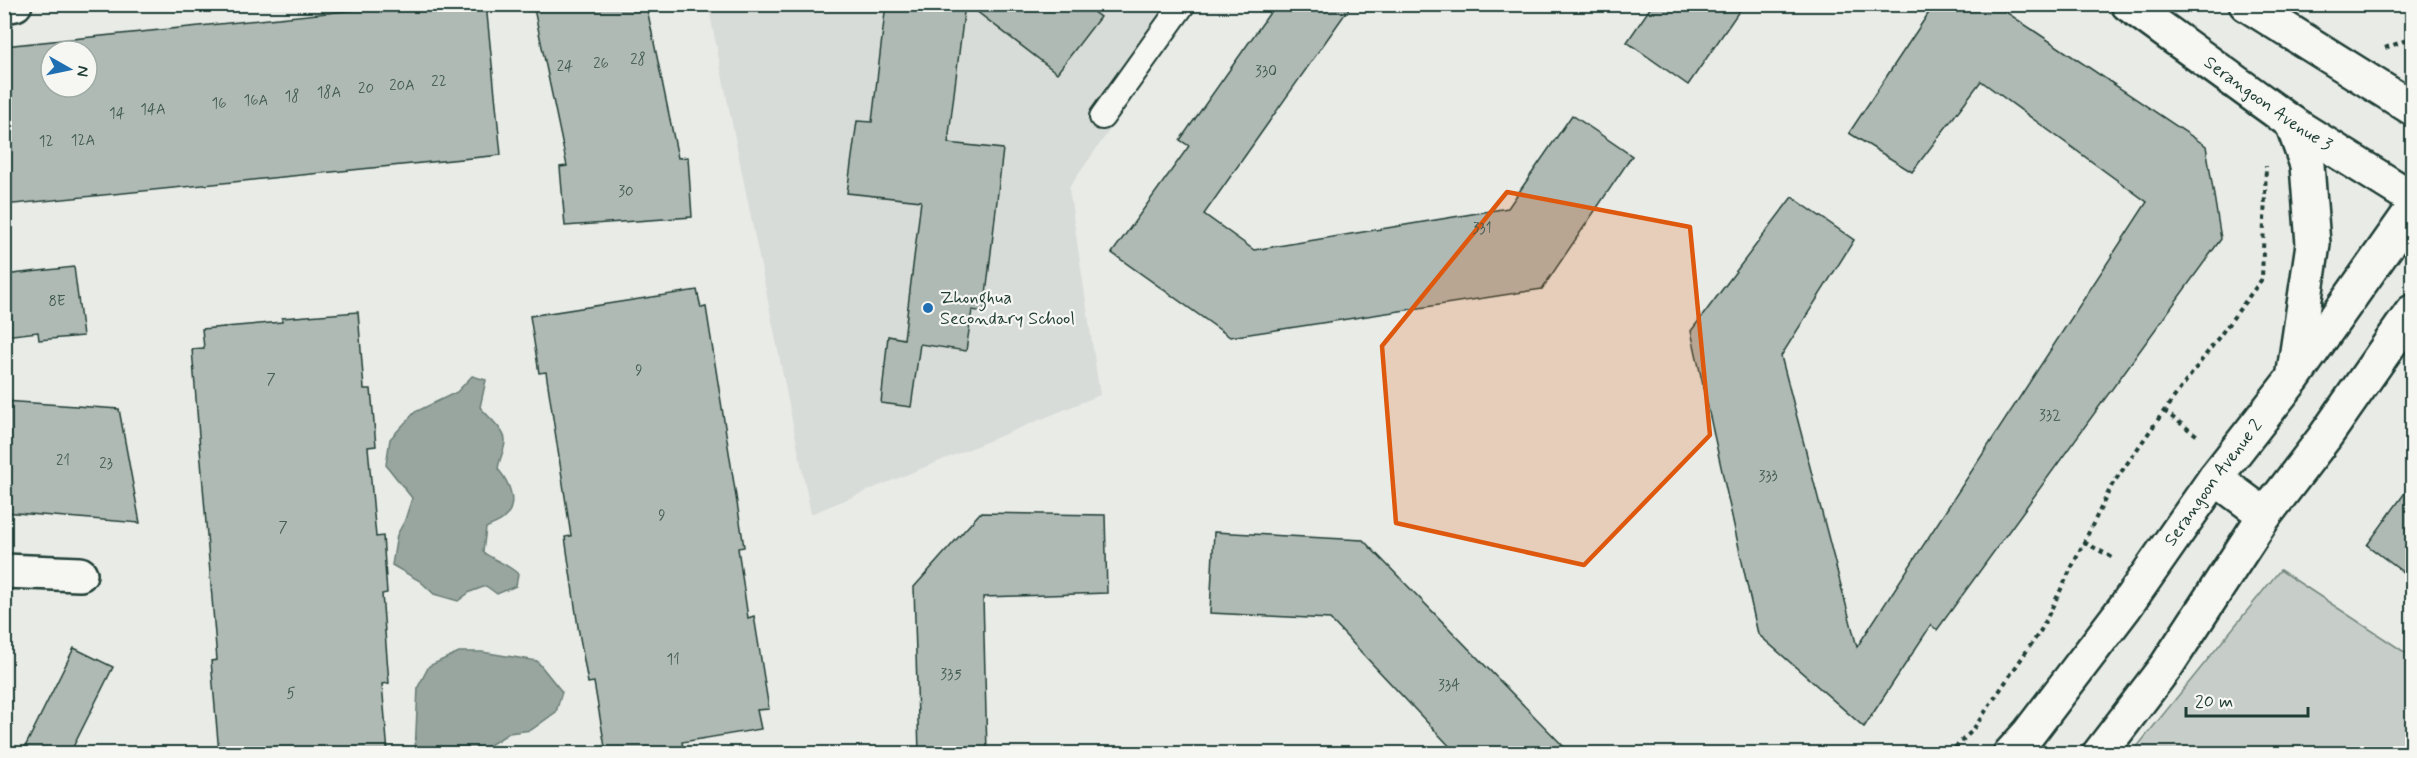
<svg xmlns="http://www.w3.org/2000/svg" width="2417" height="758" viewBox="0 0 2417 758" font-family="Mynerve,sans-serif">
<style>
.built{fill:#d8dcd8}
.green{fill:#c7cec9;stroke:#73867e;stroke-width:1.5}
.water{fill:#99a6a0;stroke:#687c75;stroke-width:1.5}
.building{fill:#b0bab5;stroke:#1f3d34;stroke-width:1.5;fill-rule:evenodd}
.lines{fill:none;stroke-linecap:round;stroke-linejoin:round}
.service-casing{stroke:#1f3d34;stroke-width:28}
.minor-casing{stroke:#1f3d34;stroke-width:38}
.tertiary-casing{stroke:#1f3d34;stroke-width:38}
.secondary-casing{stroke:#1f3d34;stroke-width:38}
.path{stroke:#1f3d34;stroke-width:4;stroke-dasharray:4.5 4.5;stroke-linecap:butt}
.service{stroke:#f6f6f2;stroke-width:24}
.minor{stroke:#f6f6f2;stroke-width:33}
.tertiary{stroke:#f6f6f2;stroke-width:33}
.secondary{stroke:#f6f6f2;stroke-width:33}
.marked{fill:#de580e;fill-opacity:0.2;stroke:#de580e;stroke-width:4.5;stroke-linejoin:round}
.poi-dot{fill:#1f6fb2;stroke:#f6f6f2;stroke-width:2}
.labels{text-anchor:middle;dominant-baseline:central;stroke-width:4.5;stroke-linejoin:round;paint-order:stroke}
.number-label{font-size:15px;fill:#435c54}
.street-label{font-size:18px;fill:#1f3d34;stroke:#f6f6f2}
.poi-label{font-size:18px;fill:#1f3d34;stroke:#f6f6f2;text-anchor:start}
</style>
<rect width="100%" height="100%" fill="#e9ebe7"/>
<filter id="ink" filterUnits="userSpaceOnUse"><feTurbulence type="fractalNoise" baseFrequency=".0167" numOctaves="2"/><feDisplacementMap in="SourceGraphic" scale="12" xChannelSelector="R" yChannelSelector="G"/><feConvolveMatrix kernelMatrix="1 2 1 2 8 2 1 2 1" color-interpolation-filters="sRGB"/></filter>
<g filter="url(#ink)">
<path class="built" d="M 708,5 L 1197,5 L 1069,188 L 1100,395 L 811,514 Z"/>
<path class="green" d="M 2280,570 L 2412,657 L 2412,753 L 2132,753 Z"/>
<g class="water">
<path d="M 472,376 L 486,380 L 480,407 C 487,416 506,431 505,441 C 505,450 499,459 498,469 C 509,482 520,505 503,519 C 499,523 491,525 486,528 L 483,552 C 495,561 508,564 518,574 L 516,586 L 497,594 L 486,586 L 470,592 L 458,601 L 434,594 L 420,581 L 392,565 L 397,535 L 405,520 L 412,498 L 386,465 L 390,439 L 415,412 L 457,392 Z"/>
<path d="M 459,652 L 482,652 L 537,661 L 562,692 L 556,712 L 531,730 L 509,733 L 485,748 L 481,753 L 415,753 L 418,687 L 429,666 Z"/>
</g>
<g class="building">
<path d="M 415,4 L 486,4 L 501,155 L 4,205 L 4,46 ZM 51,51 L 87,51 L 87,87 L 51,87 Z"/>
<path d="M 533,4 L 646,4 L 678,158 L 688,157 L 692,217 L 565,226 L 560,167 L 567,166 Z"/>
<path d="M 886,4 L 965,4 L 948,143 L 1003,149 L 984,312 L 972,310 L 966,351 L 920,344 L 911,407 L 881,403 L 888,336 L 904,339 L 921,201 L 847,193 L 857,121 L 872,122 Z"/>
<path d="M 967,4 L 1082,4 L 1100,17 L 1057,73 Z"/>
<path d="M 1276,4 L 1352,4 L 1204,214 L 1254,250 L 1508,208 L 1572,115 L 1632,156 L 1542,289 L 1230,337 L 1112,253 L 1189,146 L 1180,140 Z"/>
<path d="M 1653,4 L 1744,4 L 1688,85 L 1627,42 Z"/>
<path d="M 1970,4 L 1994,4 L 2206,146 L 2221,239 L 1937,630 L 1931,625 L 1864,727 L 1758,634 L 1691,331 L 1792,197 L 1854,240 L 1781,356 L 1857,647 L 2147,202 L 1981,81 L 1912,172 L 1849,133 L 1930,11 Z"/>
<path d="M 74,267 L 83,336 L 39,340 L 38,332 L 4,336 L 4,275 Z"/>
<path d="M 697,290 L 701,308 L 706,307 L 744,547 L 738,548 L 748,618 L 754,616 L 769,709 L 757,710 L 761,729 L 682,742 L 683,747 L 676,748 L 677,753 L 606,753 L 594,682 L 588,683 L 578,627 L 565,537 L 571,536 L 546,372 L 539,373 L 530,316 Z"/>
<path d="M 358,312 L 364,389 L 371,389 L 376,446 L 368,447 L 376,537 L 383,536 L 387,593 L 382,594 L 389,683 L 382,684 L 388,753 L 219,753 L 211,661 L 217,660 L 192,349 L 204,348 L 202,329 L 282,322 L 282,318 Z"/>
<path d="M 4,401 L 119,409 L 140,523 L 4,512 Z"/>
<path d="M 2412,483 L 2412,579 L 2367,545 Z"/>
<path d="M 980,513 L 1105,515 L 1107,593 L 983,597 L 987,753 L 919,753 L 914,587 Z"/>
<path d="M 1214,532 L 1363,540 L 1570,753 L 1456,753 L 1330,619 L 1210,613 Z"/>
<path d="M 74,648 L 113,667 L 70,753 L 22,753 Z"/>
</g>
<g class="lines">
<defs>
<path id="service" d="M 1102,117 L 1183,4"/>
<g id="minor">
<path d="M 4,6 L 15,4"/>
<path d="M 4,571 L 80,574"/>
</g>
<g id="tertiary">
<path id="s1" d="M 2128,4 L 2292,123 L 2412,198"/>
<path d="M 2246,4 L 2412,108"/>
</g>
<g id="secondary">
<path d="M 2292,123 L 2307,165 L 2313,244 L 2294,372"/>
<path d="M 2215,478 L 2265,515"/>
<path id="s2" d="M 2010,754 L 2029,733 L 2125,607 L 2215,478 L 2294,377 L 2412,210"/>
<path d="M 2099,754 L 2167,665 L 2265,515 L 2324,438 L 2412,312"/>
</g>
</defs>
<use href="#service" class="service-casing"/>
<use href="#minor" class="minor-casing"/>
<use href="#tertiary" class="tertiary-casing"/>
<use href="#secondary" class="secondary-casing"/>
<g class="path">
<path d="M 2385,48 L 2412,38"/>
<path d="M 2164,411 L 2199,437"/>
<path d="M 2084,542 L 2115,559"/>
<path d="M 1948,754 L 1972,731 L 2041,630 L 2112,485 L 2164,411 L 2262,279 L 2266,166"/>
</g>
<use href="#service" class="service"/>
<use href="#minor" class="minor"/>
<use href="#tertiary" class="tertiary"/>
<use href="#secondary" class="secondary"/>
</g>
</g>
<path class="marked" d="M 1507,192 L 1690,227 L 1710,435 L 1584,565 L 1396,523 L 1382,346 Z"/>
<circle class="poi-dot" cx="928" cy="308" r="6"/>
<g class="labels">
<g class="number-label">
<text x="638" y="60">28</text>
<text x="601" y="64">26</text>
<text x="565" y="67">24</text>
<text x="1266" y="72">330</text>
<text x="439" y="82">22</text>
<text x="402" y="86">20A</text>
<text x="366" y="89">20</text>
<text x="329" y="93">18A</text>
<text x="292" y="97">18</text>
<text x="256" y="101">16A</text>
<text x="219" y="104">16</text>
<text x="153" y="110">14A</text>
<text x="117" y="114">14</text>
<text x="83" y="141">12A</text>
<text x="46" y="142">12</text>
<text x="626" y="192">30</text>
<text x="1482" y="229">331</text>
<text x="57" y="302">8E</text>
<text x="639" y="371">9</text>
<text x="271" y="380">7</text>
<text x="2050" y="416">332</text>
<text x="63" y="461">21</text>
<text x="106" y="464">23</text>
<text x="1768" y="477">333</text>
<text x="662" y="516">9</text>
<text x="283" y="528">7</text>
<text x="673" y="660">11</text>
<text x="951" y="675">335</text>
<text x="1449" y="686">334</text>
<text x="291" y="694">5</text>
</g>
<g class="street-label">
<text stroke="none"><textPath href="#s1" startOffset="172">Serangoon Avenue 3</textPath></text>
<text stroke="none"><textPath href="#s2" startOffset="339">Serangoon Avenue 2</textPath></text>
</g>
<g class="poi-label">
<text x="940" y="298">Zhonghua<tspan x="940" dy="21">Secondary School</tspan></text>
</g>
</g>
<rect width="2417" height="758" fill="none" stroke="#f6f6f2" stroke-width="24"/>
<rect x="12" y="12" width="2393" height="734" fill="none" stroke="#1f3d34" stroke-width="2" filter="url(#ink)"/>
<g transform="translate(69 69) rotate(99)"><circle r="28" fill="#f6f6f2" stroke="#a0aca6" stroke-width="1.5"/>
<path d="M0-4.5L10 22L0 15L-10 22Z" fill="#1f6fb2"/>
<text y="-9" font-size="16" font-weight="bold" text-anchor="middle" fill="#1f3d34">N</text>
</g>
<path d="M2186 707v9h122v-9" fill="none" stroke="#1f3d34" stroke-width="3"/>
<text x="2195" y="707" font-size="18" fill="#1f3d34" stroke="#f6f6f2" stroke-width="4.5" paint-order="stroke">20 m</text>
</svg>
